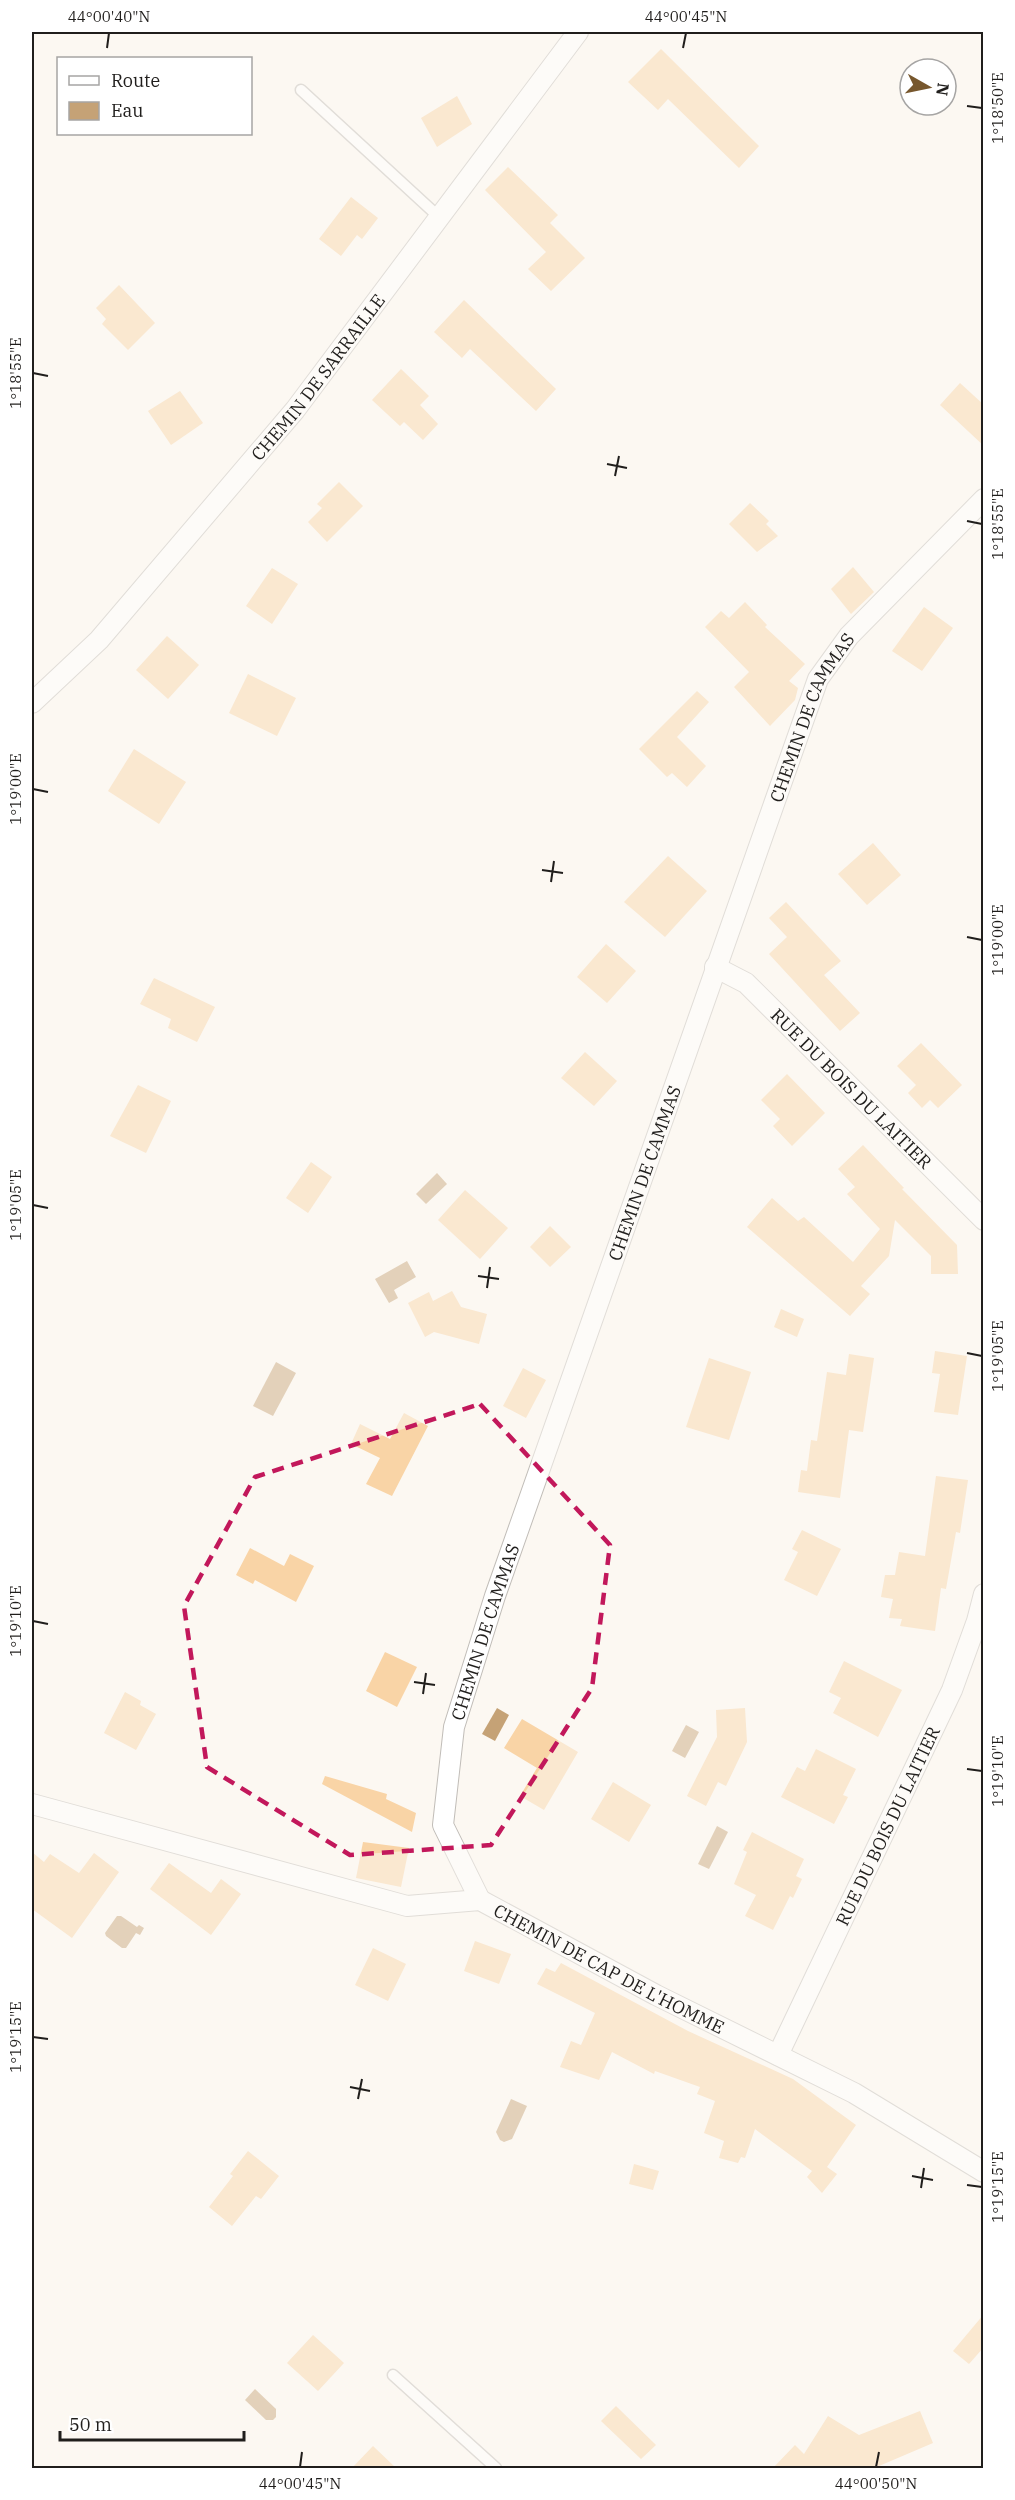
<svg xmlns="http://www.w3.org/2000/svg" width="1015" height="2500" viewBox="0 0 1015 2500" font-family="'IBM Plex Serif',serif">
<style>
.water{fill:#c5a276}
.building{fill:#f9d4a6}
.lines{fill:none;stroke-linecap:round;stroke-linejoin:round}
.lane-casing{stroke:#c1bdb8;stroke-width:13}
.street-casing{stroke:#c1bdb8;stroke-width:22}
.lane{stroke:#fff;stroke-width:10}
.street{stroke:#fff;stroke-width:20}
.marked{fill:none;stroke:#c2185b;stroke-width:4.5;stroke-dasharray:12 8;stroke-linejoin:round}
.ticks{fill:none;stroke:#201e1c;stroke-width:2}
.labels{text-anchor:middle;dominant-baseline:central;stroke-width:6;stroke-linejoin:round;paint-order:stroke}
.street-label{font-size:18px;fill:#201e1c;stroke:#fff}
.neatline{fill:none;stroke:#201e1c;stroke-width:2}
.ticks-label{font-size:15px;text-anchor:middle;fill:#201e1c}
</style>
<rect width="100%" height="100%" fill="#fcf8f2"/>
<g class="water">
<path d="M 437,1173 L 447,1184 L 426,1204 L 416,1194 Z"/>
<path d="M 407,1261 L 416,1277 L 394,1290 L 398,1298 L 389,1303 L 375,1279 Z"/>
<path d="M 276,1362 L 296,1373 L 273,1416 L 253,1406 Z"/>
<path d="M 497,1708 L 509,1715 L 495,1741 L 482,1734 Z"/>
<path d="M 686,1725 L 699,1732 L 685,1758 L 672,1751 Z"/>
<path d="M 717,1826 L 728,1832 L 709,1869 L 698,1864 Z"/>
<path d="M 117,1916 L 121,1916 L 137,1927 L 139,1925 L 144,1928 L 140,1935 L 136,1933 L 126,1948 L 122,1948 L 106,1936 L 105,1933 Z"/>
<path d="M 511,2099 L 527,2106 L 512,2139 L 504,2142 L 500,2140 L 496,2132 Z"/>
<path d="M 255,2389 L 276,2409 L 276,2417 L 273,2420 L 266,2420 L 245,2400 Z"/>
</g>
<g class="building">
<path d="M 661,49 L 759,146 L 739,168 L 668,99 L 658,110 L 628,82 Z"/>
<path d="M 457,96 L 472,124 L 437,147 L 421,118 Z"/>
<path d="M 508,167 L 558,215 L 550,223 L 585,258 L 551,291 L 528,269 L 546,252 L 485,190 Z"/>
<path d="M 351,197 L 378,218 L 362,239 L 357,235 L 341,256 L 319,239 Z"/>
<path d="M 119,285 L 155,323 L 128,350 L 102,324 L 106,319 L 96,308 Z"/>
<path d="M 464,300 L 556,389 L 536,411 L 470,349 L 462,358 L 434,332 Z"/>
<path d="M 401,369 L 429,396 L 420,405 L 438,424 L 423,440 L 404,422 L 400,426 L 372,400 Z"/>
<path d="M 960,383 L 984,405 L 984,446 L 940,405 Z"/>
<path d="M 180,391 L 203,423 L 171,445 L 148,411 Z"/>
<path d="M 339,482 L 363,506 L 327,542 L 308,522 L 322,508 L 317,504 Z"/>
<path d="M 750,503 L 769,521 L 766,524 L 778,536 L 757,552 L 729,524 Z"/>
<path d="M 853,567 L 874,592 L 851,614 L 831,589 Z"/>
<path d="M 272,568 L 298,584 L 272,624 L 246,606 Z"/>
<path d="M 745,602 L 767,625 L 765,627 L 805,664 L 789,681 L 798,688 L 795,700 L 770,726 L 734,687 L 749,672 L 705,627 L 721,611 L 729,618 Z"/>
<path d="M 924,607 L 953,628 L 922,671 L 892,651 Z"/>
<path d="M 167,636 L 199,665 L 168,699 L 136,670 Z"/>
<path d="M 248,674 L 296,698 L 277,736 L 229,713 Z"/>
<path d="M 697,691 L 709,702 L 677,737 L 706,766 L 687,787 L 672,773 L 667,777 L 639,749 Z"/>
<path d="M 134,749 L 186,782 L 159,824 L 108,791 Z"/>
<path d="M 873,843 L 901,875 L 867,905 L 838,874 Z"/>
<path d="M 668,856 L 707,891 L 665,937 L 624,902 Z"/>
<path d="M 786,902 L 841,961 L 824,975 L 860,1013 L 840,1031 L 769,954 L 787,937 L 769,918 Z"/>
<path d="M 606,944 L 636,971 L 607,1003 L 577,977 Z"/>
<path d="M 154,978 L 215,1007 L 197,1042 L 168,1028 L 171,1019 L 140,1004 Z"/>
<path d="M 921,1043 L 962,1085 L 938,1108 L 930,1100 L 922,1108 L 908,1093 L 916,1085 L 897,1066 Z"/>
<path d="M 585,1052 L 617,1081 L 594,1106 L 561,1078 Z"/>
<path d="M 787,1074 L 825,1113 L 792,1146 L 773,1126 L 780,1119 L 761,1100 Z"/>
<path d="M 138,1085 L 171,1101 L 146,1153 L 110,1136 Z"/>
<path d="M 863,1145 L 904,1188 L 902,1189 L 957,1245 L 958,1274 L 931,1274 L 931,1256 L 895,1220 L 889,1256 L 861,1286 L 870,1294 L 850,1316 L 747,1227 L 772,1198 L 798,1221 L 804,1217 L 853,1262 L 880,1229 L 847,1194 L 855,1187 L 838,1169 Z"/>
<path d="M 311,1162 L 332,1177 L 308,1213 L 286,1198 Z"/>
<path d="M 465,1190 L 508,1228 L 480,1259 L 438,1220 Z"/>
<path d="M 550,1226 L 571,1247 L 550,1267 L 530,1247 Z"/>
<path d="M 452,1291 L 461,1307 L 487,1314 L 479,1344 L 434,1332 L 425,1337 L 408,1303 L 429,1292 L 433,1301 Z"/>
<path d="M 781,1309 L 804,1319 L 797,1337 L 774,1327 Z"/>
<path d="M 935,1351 L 967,1356 L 958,1415 L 934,1412 L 940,1374 L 932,1373 Z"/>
<path d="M 849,1354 L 874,1358 L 863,1432 L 849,1430 L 840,1498 L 798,1492 L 801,1470 L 807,1471 L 811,1440 L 817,1441 L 827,1372 L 846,1375 Z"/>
<path d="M 709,1358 L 751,1372 L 729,1440 L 686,1427 Z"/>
<path d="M 523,1368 L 546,1380 L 526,1418 L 503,1406 Z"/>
<path d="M 404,1413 L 428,1426 L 392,1496 L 366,1484 L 380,1458 L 351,1444 L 360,1424 L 390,1439 Z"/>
<path d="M 936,1476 L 968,1480 L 960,1533 L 956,1532 L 946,1589 L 941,1588 L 935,1631 L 900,1626 L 902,1619 L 889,1618 L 893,1599 L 881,1597 L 885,1575 L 895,1575 L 899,1552 L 925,1556 Z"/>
<path d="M 802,1530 L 841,1549 L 817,1596 L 784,1580 L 798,1552 L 792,1549 Z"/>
<path d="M 250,1548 L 284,1566 L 290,1554 L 314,1566 L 296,1602 L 255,1580 L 253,1584 L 236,1575 Z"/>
<path d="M 385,1652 L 417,1667 L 397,1707 L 366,1691 Z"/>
<path d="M 844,1661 L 902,1690 L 878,1737 L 833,1713 L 841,1698 L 829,1692 Z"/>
<path d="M 125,1692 L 141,1701 L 140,1705 L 156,1714 L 136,1750 L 104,1733 Z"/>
<path d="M 745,1708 L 747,1742 L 726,1786 L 718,1782 L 706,1806 L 687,1796 L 717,1737 L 716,1710 Z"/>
<path d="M 522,1719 L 578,1752 L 544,1810 L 520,1796 L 537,1768 L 504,1748 Z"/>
<path d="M 816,1749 L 856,1769 L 843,1795 L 848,1797 L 834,1824 L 781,1797 L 797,1767 L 805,1771 Z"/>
<path d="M 325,1776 L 387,1794 L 386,1799 L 416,1813 L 412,1832 L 322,1784 Z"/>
<path d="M 613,1782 L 651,1805 L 629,1842 L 591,1819 Z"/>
<path d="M 752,1832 L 804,1859 L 796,1876 L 802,1879 L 793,1898 L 790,1896 L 773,1930 L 745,1916 L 756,1895 L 734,1884 L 747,1852 L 743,1850 Z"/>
<path d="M 363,1842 L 409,1848 L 401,1887 L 356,1878 Z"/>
<path d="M 32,1852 L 44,1862 L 50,1854 L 79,1873 L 94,1853 L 119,1872 L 72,1938 L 32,1909 Z"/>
<path d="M 169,1863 L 211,1893 L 221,1879 L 241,1894 L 211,1935 L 150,1889 Z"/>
<path d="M 475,1941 L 511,1954 L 499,1984 L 464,1971 Z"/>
<path d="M 373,1948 L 406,1964 L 388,2001 L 355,1985 Z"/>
<path d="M 561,1963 L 688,2031 L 793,2079 L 856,2125 L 827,2167 L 837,2174 L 822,2193 L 807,2177 L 812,2171 L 755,2129 L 745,2158 L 741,2157 L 738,2163 L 719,2158 L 724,2141 L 704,2133 L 715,2101 L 697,2094 L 700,2087 L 655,2071 L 654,2074 L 612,2052 L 599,2080 L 560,2067 L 571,2041 L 581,2045 L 595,2013 L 537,1984 L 546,1968 L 555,1972 Z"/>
<path d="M 248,2151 L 279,2176 L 261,2199 L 256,2196 L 232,2226 L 209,2207 L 233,2176 L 230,2174 Z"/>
<path d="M 634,2164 L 659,2171 L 653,2190 L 629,2184 Z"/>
<path d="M 984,2314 L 984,2347 L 969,2364 L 953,2351 Z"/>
<path d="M 313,2335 L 344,2363 L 318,2391 L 287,2363 Z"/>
<path d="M 616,2406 L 656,2445 L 641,2459 L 601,2421 Z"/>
<path d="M 920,2411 L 933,2443 L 872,2469 L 772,2469 L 795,2445 L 804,2454 L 828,2416 L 859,2435 Z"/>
<path d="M 373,2446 L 397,2469 L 351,2469 Z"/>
</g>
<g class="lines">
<defs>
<g id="lane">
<path d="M 301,90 L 439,217"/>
<path d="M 393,2375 L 496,2468"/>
</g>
<g id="street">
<path id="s1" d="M 32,703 L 99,640 L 295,410 L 578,32"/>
<path id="s2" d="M 715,967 L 746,983 L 984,1220"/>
<path id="s3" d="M 32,1804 L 407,1906 L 480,1900 L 656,1995 L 854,2093 L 984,2172"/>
<path id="s4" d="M 480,1900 L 443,1825 L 454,1727 L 495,1596 L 818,679 L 849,636 L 984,499"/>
<path id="s5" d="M 778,2055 L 952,1690 L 977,1621 L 984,1594"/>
</g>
</defs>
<use href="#lane" class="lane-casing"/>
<use href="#street" class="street-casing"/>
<use href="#lane" class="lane"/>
<use href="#street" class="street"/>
</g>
<path d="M0 0H1015V2500H0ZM 480,1404 L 610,1545 L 592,1688 L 491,1845 L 350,1855 L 207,1767 L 184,1606 L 255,1477 Z" fill="#fcf8f2" fill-opacity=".55" fill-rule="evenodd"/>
<path class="marked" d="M 480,1404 L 610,1545 L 592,1688 L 491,1845 L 350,1855 L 207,1767 L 184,1606 L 255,1477 Z"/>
<path class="ticks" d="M 107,48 L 109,33M 683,48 L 686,33M 967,106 L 982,108M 33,373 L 48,376M 607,464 L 627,468M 615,476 L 619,456M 967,521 L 982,524M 33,789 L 48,792M 542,870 L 563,873M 551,882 L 554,861M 967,937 L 982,940M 33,1205 L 48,1208M 478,1276 L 499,1279M 487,1288 L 490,1267M 967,1353 L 982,1356M 33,1621 L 48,1624M 414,1682 L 435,1685M 423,1694 L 426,1673M 967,1769 L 982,1771M 33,2037 L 48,2039M 350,2087 L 370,2091M 358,2099 L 362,2079M 912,2176 L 933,2180M 967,2185 L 982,2187M 921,2188 L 924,2168M 300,2467 L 302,2452M 876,2467 L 879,2452"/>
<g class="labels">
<g class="street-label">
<text stroke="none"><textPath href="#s1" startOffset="434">CHEMIN DE SARRAILLE</textPath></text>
<text stroke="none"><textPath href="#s4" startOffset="1254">CHEMIN DE CAMMAS</textPath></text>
<text stroke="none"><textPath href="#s2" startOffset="184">RUE DU BOIS DU LAITIER</textPath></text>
<text stroke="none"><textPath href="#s4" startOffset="768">CHEMIN DE CAMMAS</textPath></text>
<text stroke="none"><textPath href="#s4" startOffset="282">CHEMIN DE CAMMAS</textPath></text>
<text stroke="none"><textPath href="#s5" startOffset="254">RUE DU BOIS DU LAITIER</textPath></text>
<text stroke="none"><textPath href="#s3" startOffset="608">CHEMIN DE CAP DE L'HOMME</textPath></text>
</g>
</g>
<rect width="1015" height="2500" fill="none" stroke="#ffffff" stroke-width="66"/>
<rect x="57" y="57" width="195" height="78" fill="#ffffff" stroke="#a6a5a4" stroke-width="1.5"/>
<rect x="69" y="76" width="30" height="9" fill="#ffffff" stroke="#a6a5a4" stroke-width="1.5"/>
<text x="111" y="87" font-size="18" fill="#201e1c">Route</text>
<rect x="69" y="102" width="30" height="18" fill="#c5a276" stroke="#a6a5a4" stroke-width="1.5"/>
<text x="111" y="117" font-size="18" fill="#201e1c">Eau</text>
<g transform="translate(928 87) rotate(99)"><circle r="28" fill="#ffffff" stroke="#a6a5a4" stroke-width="1.5"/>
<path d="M0-4.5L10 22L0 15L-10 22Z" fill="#77572d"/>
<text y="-9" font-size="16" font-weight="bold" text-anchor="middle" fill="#201e1c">N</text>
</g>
<path d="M60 2431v9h184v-9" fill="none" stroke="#201e1c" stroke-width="3"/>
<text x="69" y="2431" font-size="18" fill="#201e1c" stroke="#ffffff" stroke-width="4.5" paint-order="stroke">50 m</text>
<rect x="33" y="33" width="949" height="2434" class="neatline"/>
<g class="ticks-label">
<text x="109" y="22">44°00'40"N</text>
<text x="686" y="22">44°00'45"N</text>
<text transform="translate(998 108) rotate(-90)" y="5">1°18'50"E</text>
<text transform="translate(16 373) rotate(-90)" y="5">1°18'55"E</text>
<text transform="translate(998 524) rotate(-90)" y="5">1°18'55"E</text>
<text transform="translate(16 789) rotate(-90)" y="5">1°19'00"E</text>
<text transform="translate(998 940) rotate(-90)" y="5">1°19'00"E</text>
<text transform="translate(16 1205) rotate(-90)" y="5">1°19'05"E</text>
<text transform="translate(998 1356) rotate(-90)" y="5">1°19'05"E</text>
<text transform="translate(16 1621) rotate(-90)" y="5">1°19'10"E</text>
<text transform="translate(998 1771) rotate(-90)" y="5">1°19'10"E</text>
<text transform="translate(16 2037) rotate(-90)" y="5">1°19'15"E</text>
<text transform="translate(998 2187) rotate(-90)" y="5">1°19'15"E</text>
<text x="300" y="2489">44°00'45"N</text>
<text x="876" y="2489">44°00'50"N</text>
</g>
</svg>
